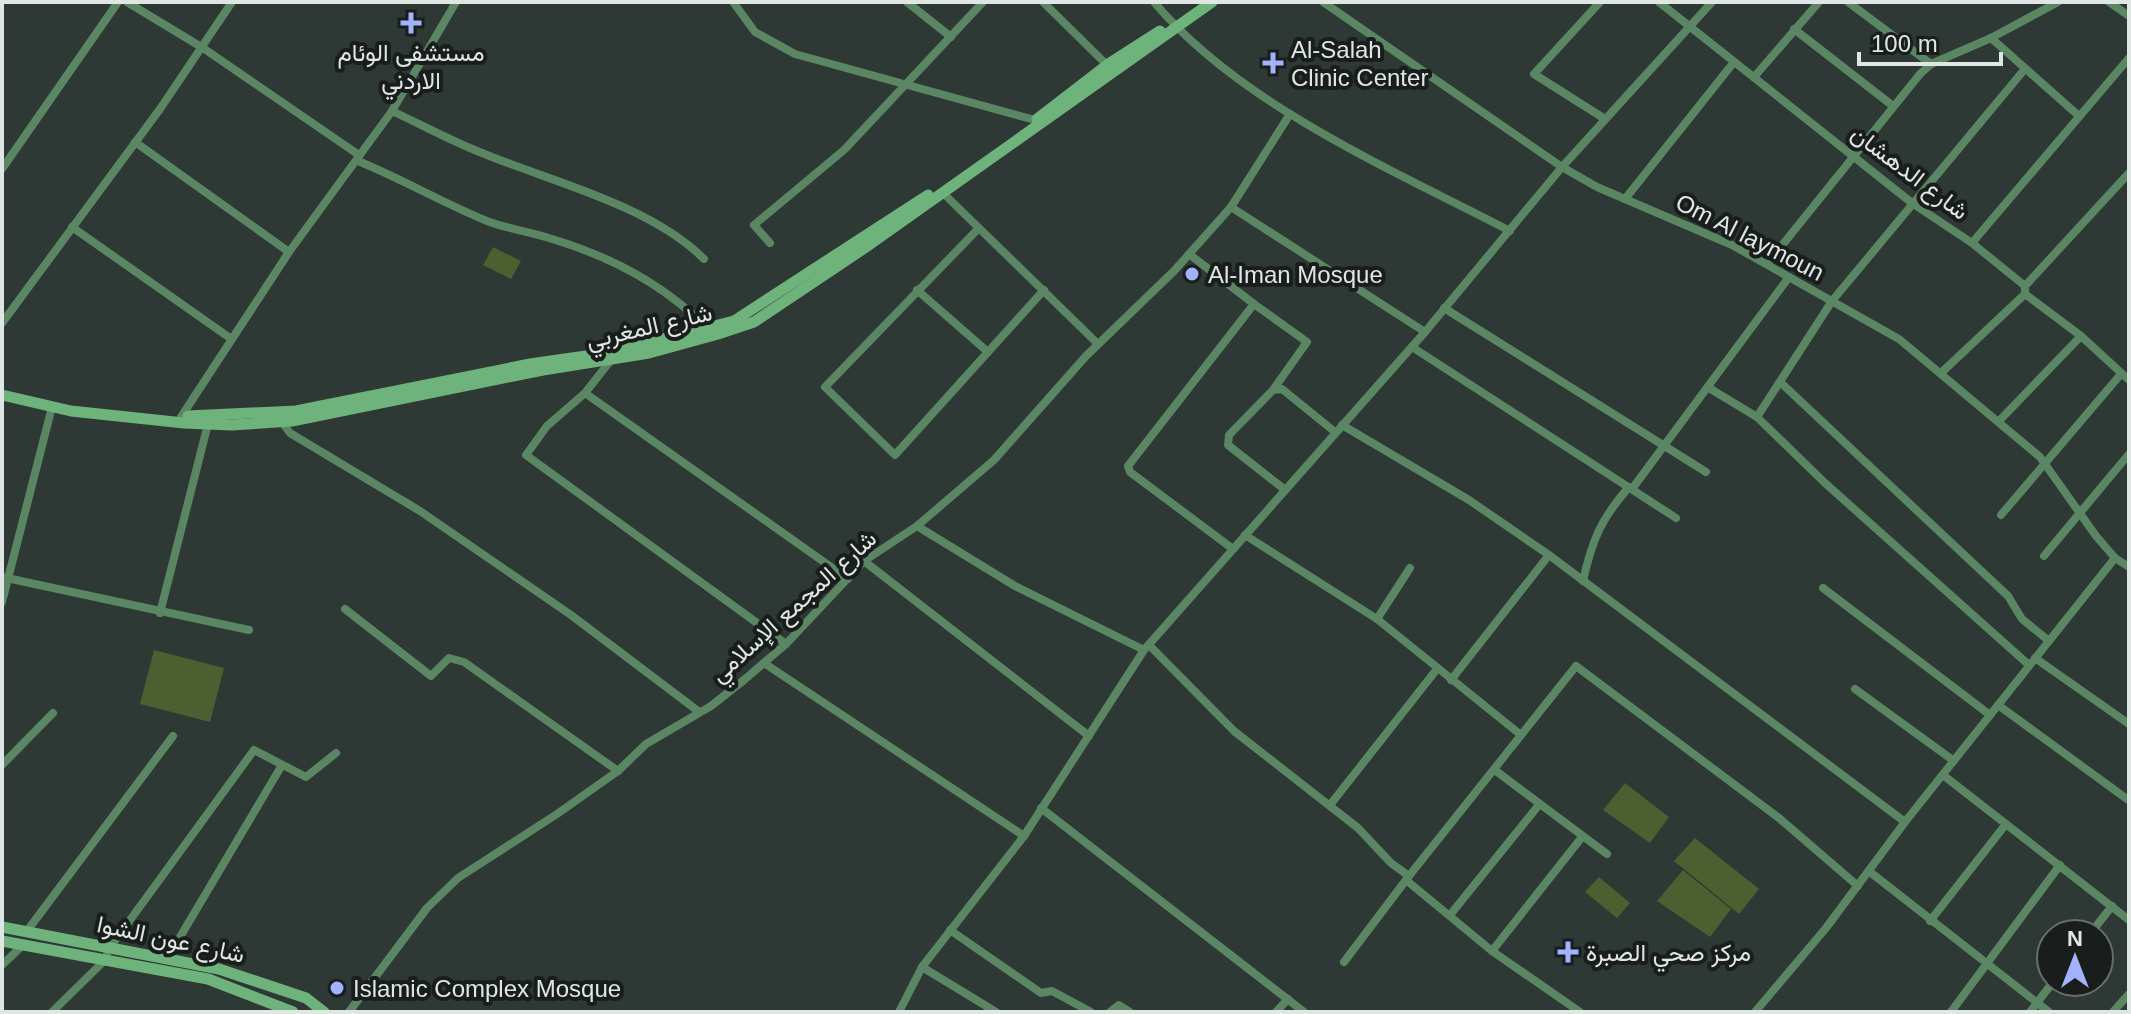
<svg xmlns="http://www.w3.org/2000/svg" width="2131" height="1014" viewBox="0 0 2131 1014" font-family="Helvetica,Vazirmatn,sans-serif">
<style>
.green{fill:#4b5f31}
.lines{fill:none;stroke-linecap:round;stroke-linejoin:round}
.street{stroke:#5b8663;stroke-width:8}
.secondary{stroke:#6eb37b;stroke-width:11}
.poi-dot{fill:#a2b2fd;stroke:#191e1c;stroke-width:3}
.labels{text-anchor:middle;dominant-baseline:central;stroke-width:8;stroke-linejoin:round;paint-order:stroke}
.poi-label{font-size:24px;fill:#e0e6e4;stroke:#191e1c;text-anchor:start}
.street-label{font-size:24px;fill:#e0e6e4;stroke:#191e1c}
</style>
<rect width="100%" height="100%" fill="#2e3834"/>
<g class="green">
<path d="M 493,247 L 521,261 L 511,279 L 483,265 Z"/>
<path d="M 154,650 L 224,668 L 210,722 L 140,704 Z"/>
<path d="M 1625,783 L 1669,817 L 1650,843 L 1603,810 Z"/>
<path d="M 1695,838 L 1759,889 L 1739,914 L 1674,861 Z"/>
<path d="M 1683,870 L 1731,909 L 1710,937 L 1657,901 Z"/>
<path d="M 1599,877 L 1630,903 L 1617,918 L 1585,892 Z"/>
</g>
<g class="lines">
<g class="street">
<path d="M 127,2 L 203,48 L 359,155 L 358,161 C 402,179 443,203 487,221 C 508,229 531,232 552,239 C 609,256 664,285 706,327"/>
<path d="M 733,2 L 755,32 L 795,54 L 1035,120"/>
<path d="M 907,2 L 951,37"/>
<path d="M 1043,2 L 1107,65"/>
<path d="M 1154,2 C 1240,105 1393,170 1510,231"/>
<path d="M 1323,2 L 1562,167 L 1597,187 L 1732,245 L 1899,339 L 2040,457 L 2096,536 L 2115,558 L 2129,567"/>
<path d="M 1600,2 L 1534,74 L 1605,119"/>
<path d="M 1659,2 L 1912,203 L 1972,243 L 2025,286 L 2025,294 L 2081,336 L 2129,380"/>
<path d="M 1848,2 L 1931,64"/>
<path d="M 2109,2 L 2129,16"/>
<path d="M 1794,29 L 1893,106"/>
<path d="M 1991,38 L 2079,116"/>
<path d="M 1754,77 L 1819,2"/>
<path d="M 392,111 L 456,2"/>
<path d="M 135,142 L 289,252"/>
<path d="M 2,169 L 118,2"/>
<path d="M 943,193 L 1098,344"/>
<path d="M 1625,199 L 1734,62"/>
<path d="M 1231,207 L 1425,332"/>
<path d="M 72,227 L 230,338"/>
<path d="M 977,230 L 825,387 L 895,455 L 1044,290"/>
<path d="M 770,243 L 754,225 L 844,150 L 983,2"/>
<path d="M 1972,243 L 2129,58"/>
<path d="M 1189,254 L 1254,304 L 1128,466 L 1130,472 L 1233,549"/>
<path d="M 1767,264 L 1920,74 L 1931,64 L 1991,38 L 2058,2"/>
<path d="M 2025,286 L 2129,173"/>
<path d="M 917,290 L 988,352"/>
<path d="M 1254,304 L 1307,342 L 1273,390"/>
<path d="M 1444,308 L 1706,472"/>
<path d="M 2,323 L 160,109 L 232,2"/>
<path d="M 1412,347 L 1676,518"/>
<path d="M 611,360 L 585,393 L 848,579"/>
<path d="M 1941,373 L 2025,294"/>
<path d="M 1780,382 L 2008,596 L 2022,619 L 2049,641"/>
<path d="M 1709,388 L 1757,417 L 1825,483 L 2029,665"/>
<path d="M 585,393 L 547,426 L 526,455 L 786,644"/>
<path d="M 181,417 L 289,252 L 392,111 C 422,125 451,141 482,153 C 552,182 650,205 704,259"/>
<path d="M 1757,417 L 1832,301 L 2024,70"/>
<path d="M 1999,421 L 2081,336"/>
<path d="M 282,422 L 290,433 L 420,511 L 571,615 L 698,711"/>
<path d="M 1342,425 L 1469,500 L 1549,555 L 1451,680"/>
<path d="M 1284,489 L 1228,445 L 1229,435 L 1273,390 L 1282,389 L 1335,432"/>
<path d="M 1632,489 L 1789,277"/>
<path d="M 2001,515 L 2121,374"/>
<path d="M 917,526 L 1015,586 L 1144,650"/>
<path d="M 1245,535 L 1377,619 L 1521,735"/>
<path d="M 1549,555 L 1905,822"/>
<path d="M 2044,556 L 2129,454"/>
<path d="M 864,561 L 1089,736"/>
<path d="M 2,577 L 249,630"/>
<path d="M 1583,581 C 1592,540 1601,519 1629,487"/>
<path d="M 1823,588 L 1990,715"/>
<path d="M 2,602 L 52,407"/>
<path d="M 345,609 L 431,676 L 449,658 L 464,662 L 618,771"/>
<path d="M 160,613 L 208,424"/>
<path d="M 1377,619 L 1410,568"/>
<path d="M 1149,645 L 1234,731 L 1358,828 L 1391,863 L 1409,876 L 1344,962"/>
<path d="M 2035,658 L 2129,724"/>
<path d="M 764,663 L 1024,836"/>
<path d="M 1855,689 L 1954,761"/>
<path d="M 1998,705 L 2127,799"/>
<path d="M 2,765 L 53,713"/>
<path d="M 1496,771 L 1607,854"/>
<path d="M 1943,775 L 2129,920"/>
<path d="M 1330,805 L 1437,669"/>
<path d="M 1041,808 L 1304,1012"/>
<path d="M 1870,872 L 2049,1012"/>
<path d="M 1409,876 L 1576,666 L 1779,818 L 1858,886"/>
<path d="M 1406,880 L 1492,951 L 1580,1012"/>
<path d="M 1450,915 L 1538,806"/>
<path d="M 1930,921 L 2006,824"/>
<path d="M 950,930 L 1041,993 L 1052,991 L 1091,1012"/>
<path d="M 27,931 L 173,736"/>
<path d="M 2090,934 L 2112,906"/>
<path d="M 1492,951 L 1582,837"/>
<path d="M 167,959 L 282,765"/>
<path d="M 2,965 L 23,945"/>
<path d="M 922,967 L 996,1012"/>
<path d="M 52,1012 L 105,960 L 109,949 L 254,750 L 306,777 L 336,753"/>
<path d="M 349,1012 L 427,908 L 458,878 L 557,814 L 618,771 L 646,744 L 711,706 L 744,680 L 786,644 L 864,561 L 917,526 L 994,460 L 1086,356 L 1174,271 L 1231,207 L 1290,114"/>
<path d="M 899,1012 L 922,967 L 1024,836 L 1144,650 L 1425,332 L 1562,167 L 1712,2"/>
<path d="M 1110,1012 L 1119,1005 L 1130,1012"/>
<path d="M 1276,1012 L 1288,999"/>
<path d="M 1755,1012 L 1826,928 L 1905,822 L 2115,558"/>
<path d="M 1951,1012 L 2060,865"/>
<path d="M 2030,1012 L 2053,982"/>
<path d="M 2113,1012 L 2129,994"/>
</g>
<g class="secondary">
<path d="M 1037,119 L 1107,65 L 1160,31"/>
<path d="M 2,395 L 71,411 L 184,423 L 232,425 L 292,421 L 543,370 L 649,353 L 718,334 L 754,322 L 866,247 L 1212,2"/>
<path d="M 188,416 L 296,411 L 530,364 L 607,353 L 734,321 L 928,195"/>
<path d="M 2,927 L 219,969 L 306,998 L 324,1012"/>
<path d="M 2,941 L 208,979 L 293,1012"/>
</g>
</g>
<g class="poi-dot">
<path d="M407 11h8v8h8v8h-8v8h-8v-8h-8v-8h8z"/>
<path d="M1269 51h8v8h8v8h-8v8h-8v-8h-8v-8h8z"/>
<circle cx="1192" cy="274" r="8"/>
<path d="M1564 940h8v8h8v8h-8v8h-8v-8h-8v-8h8z"/>
<circle cx="337" cy="988" r="8"/>
</g>
<g class="labels">
<g class="poi-label">
<text x="1291" y="49">Al-Salah<tspan x="1291" dy="28">Clinic Center</tspan></text>
<text x="411" y="52" text-anchor="middle">مستشفى الوئام<tspan x="411" dy="28">الاردني</tspan></text>
<text x="1208" y="274">Al-Iman Mosque</text>
<text x="1586" y="952">مركز صحي الصبرة</text>
<text x="353" y="988">Islamic Complex Mosque</text>
</g>
<g class="street-label">
<text transform="translate(1910 172) rotate(37)">شارع الدهشان</text>
<text transform="translate(1750 237) rotate(27)">Om Al laymoun</text>
<text transform="translate(649 326) rotate(-13)">شارع المغربي</text>
<text transform="translate(793 606) rotate(-42)">شارع المجمع الإسلامي</text>
<text transform="translate(171 939) rotate(12)">شارع عون الشوا</text>
</g>
</g>
<rect width="2131" height="1014" fill="none" stroke="#e0e6e4" stroke-width="8"/>
<g transform="translate(2075 958)"><circle r="38" fill="#191e1c" stroke="#696e6c" stroke-width="2"/>
<path d="M0-6L14 30L0 20L-14 30Z" fill="#a2b2fd"/>
<text y="-12" font-size="22" font-weight="bold" text-anchor="middle" fill="#e0e6e4">N</text>
</g>
<path d="M1859 52v12h142v-12" fill="none" stroke="#e0e6e4" stroke-width="4"/>
<text x="1871" y="52" font-size="24" fill="#e0e6e4" stroke="#191e1c" stroke-width="6" paint-order="stroke">100 m</text>
</svg>
